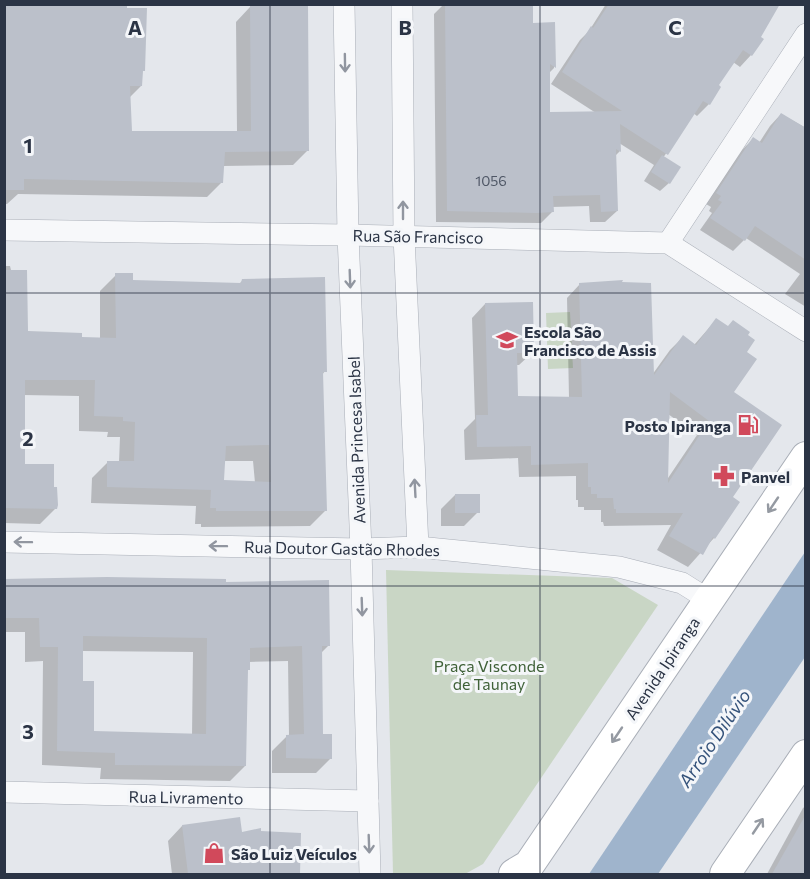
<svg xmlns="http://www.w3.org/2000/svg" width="810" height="879" viewBox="0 0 810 879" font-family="Commissioner,sans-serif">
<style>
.green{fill:#c9d6c5}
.water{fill:#9fb4cc}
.shadow{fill:#0003;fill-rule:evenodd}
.building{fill:#bbc0ca;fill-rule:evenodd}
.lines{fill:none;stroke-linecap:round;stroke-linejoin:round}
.street-casing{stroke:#a9aeb7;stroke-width:22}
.secondary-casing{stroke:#a9aeb7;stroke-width:32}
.street{stroke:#f7f8fa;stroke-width:21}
.secondary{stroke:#fff;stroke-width:30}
.oneway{stroke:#9196a0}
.oneway2{stroke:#959aa2}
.grid{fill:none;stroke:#2b3445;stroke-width:1.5;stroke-opacity:0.55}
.labels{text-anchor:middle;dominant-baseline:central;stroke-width:6;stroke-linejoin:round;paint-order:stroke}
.number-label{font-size:14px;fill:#4f5766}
.street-label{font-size:16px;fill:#2b3445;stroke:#f4f6f9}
.poi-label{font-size:16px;font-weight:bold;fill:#2b3445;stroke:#f4f6f9;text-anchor:start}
.park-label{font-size:16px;fill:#3f6138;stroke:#f4f6f9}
.water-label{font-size:18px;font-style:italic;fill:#34527a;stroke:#f4f6f9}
.grid-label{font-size:20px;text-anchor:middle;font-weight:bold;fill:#2b3445;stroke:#f4f6f9;stroke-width:6;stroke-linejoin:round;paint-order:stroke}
</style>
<rect width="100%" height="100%" fill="#e4e7ec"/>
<g class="green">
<path d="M 570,312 L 573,368 L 548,369 L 546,313 Z"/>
<path d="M 386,570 L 612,578 L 658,605 L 483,864 L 465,874 L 393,874 Z"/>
</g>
<path class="water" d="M 805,552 L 805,657 L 658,874 L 589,874 Z"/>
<g class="shadow">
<path d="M 4,4 L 141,73 L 141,86 L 129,98 L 130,133 L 237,132 L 236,22 L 250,7 L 308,150 L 293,165 L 223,166 L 222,182 L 207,197 L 18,194 L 7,204 L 4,204 Z"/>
<path d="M 444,4 L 506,7 L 507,4 L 531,4 L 532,24 L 554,24 L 554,68 L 548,74 L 549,113 L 596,113 L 551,84 L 580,40 L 589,31 L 606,4 L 779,4 L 759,37 L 762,39 L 751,55 L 740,67 L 733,62 L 717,86 L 719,87 L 709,104 L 697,116 L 693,113 L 663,158 L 669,183 L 660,191 L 644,181 L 654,165 L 619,143 L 620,151 L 615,156 L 617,211 L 605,222 L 590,222 L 589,206 L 552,207 L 552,212 L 541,223 L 436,222 L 434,14 Z"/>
<path d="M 781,114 L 806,128 L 806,307 L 785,294 L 800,274 L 746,238 L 733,251 L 700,230 L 712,213 L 709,211 L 711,207 L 706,204 L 742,150 L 753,139 L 759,143 L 770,126 Z"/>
<path d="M 4,266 L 10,266 L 26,333 L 81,338 L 100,339 L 100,291 L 116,275 L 131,281 L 239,284 L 243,280 L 325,371 L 322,375 L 326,510 L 310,526 L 201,527 L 201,524 L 195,524 L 196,506 L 91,503 L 92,478 L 108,462 L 119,462 L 120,437 L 107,437 L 108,432 L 79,431 L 79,396 L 23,395 L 24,466 L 56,508 L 40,524 L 4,523 ZM 224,461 L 253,461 L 255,483 L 223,482 Z"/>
<path d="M 580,284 L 652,375 L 670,350 L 683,337 L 694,345 L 716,320 L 745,352 L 732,392 L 731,498 L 714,538 L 688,567 L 657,550 L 671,525 L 604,526 L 603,522 L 601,522 L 601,510 L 584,510 L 584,507 L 578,507 L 578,500 L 576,500 L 576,476 L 519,477 L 518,458 L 465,460 L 464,430 L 475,419 L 472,318 L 485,304 L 533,352 L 519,365 L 516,365 L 517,397 L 569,398 L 567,298 ZM 668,414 L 697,435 L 666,481 Z"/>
<path d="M 455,495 L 478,512 L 464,526 L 441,526 L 441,509 Z"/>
<path d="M 4,580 L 225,584 L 329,645 L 320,654 L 322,736 L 331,758 L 316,773 L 272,773 L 272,751 L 287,736 L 289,736 L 288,661 L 249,662 L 246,672 L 245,766 L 230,781 L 100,779 L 101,768 L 42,765 L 43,661 L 25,662 L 25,632 L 4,632 ZM 82,651 L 193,652 L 192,735 L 93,733 L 82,683 Z"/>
<path d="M 806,806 L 806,874 L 767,874 L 803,808 Z"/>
<path d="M 182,826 L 240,834 L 260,832 L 299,834 L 299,874 L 172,874 L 168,841 Z"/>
</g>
<g class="building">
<path d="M 4,4 L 127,4 L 127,8 L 147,8 L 145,71 L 143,71 L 142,86 L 130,86 L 132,131 L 251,131 L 250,6 L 308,5 L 309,151 L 225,152 L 223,183 L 24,179 L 24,190 L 4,190 Z"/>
<path d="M 445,4 L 516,6 L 533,4 L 533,23 L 555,22 L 556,68 L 550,64 L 550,112 L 622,111 L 562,72 L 591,26 L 593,28 L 609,4 L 780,4 L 761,37 L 764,39 L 752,56 L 743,50 L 719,85 L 721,87 L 710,105 L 703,101 L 668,155 L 620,124 L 621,152 L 616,149 L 618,211 L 601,212 L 600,195 L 553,196 L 554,212 L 536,213 L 447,211 Z"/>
<path d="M 781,113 L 806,128 L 806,260 L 755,226 L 745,241 L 710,218 L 722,202 L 718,200 L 721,196 L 716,193 L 753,137 L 762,143 Z"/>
<path d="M 662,155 L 681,167 L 670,184 L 651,172 Z"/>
<path d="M 4,270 L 27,270 L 28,331 L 82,333 L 82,337 L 116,338 L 115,273 L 133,273 L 133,280 L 241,283 L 242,279 L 325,277 L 327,372 L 323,372 L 327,511 L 216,511 L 216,508 L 210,508 L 211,490 L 107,487 L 107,461 L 134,461 L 135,422 L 123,421 L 123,417 L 94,416 L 95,380 L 25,380 L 25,464 L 54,464 L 54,487 L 57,487 L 58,505 L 57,509 L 4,508 ZM 269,445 L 271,482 L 224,480 L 226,446 Z"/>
<path d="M 623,280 L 622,282 L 651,283 L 654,375 L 683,335 L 696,345 L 716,318 L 728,326 L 733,320 L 750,332 L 748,335 L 755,340 L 747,352 L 757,359 L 734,392 L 782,425 L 733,497 L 740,502 L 715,539 L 713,537 L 703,555 L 669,536 L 683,513 L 616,513 L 616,509 L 614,509 L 613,498 L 597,498 L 597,494 L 591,494 L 591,487 L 588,487 L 588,463 L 531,465 L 531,446 L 477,447 L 476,415 L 488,415 L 485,303 L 533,302 L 534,353 L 517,353 L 518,396 L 582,397 L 579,283 ZM 670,392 L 709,421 L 668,483 Z"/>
<rect x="455" y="494" width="25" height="19"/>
<path d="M 107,577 L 226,579 L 226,582 L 329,580 L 330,646 L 322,646 L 323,734 L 332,734 L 332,759 L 286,758 L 286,735 L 304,734 L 302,646 L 250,648 L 250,670 L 248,670 L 246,766 L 115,765 L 115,753 L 57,751 L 58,647 L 40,647 L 39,618 L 4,618 L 4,579 ZM 83,636 L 207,638 L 206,734 L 94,731 L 94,681 L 83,681 Z"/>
<path d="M 806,814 L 806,874 L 772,874 Z"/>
<path d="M 240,817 L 242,832 L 261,828 L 261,831 L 301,833 L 300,874 L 188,874 L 182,825 Z"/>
</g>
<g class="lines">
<defs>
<g id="street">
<path d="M 344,4 L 348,235 L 361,549 L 370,874"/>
<path d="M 402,4 L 404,236 L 418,547"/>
<path d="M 4,230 L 348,235 L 668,243 L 806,331"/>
<path d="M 668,243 L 806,34"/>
<path d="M 4,542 L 361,549 L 418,547 L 619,567 L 682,583 L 709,600"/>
<path d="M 4,792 L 368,801"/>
</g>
<g id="secondary">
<path d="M 514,874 L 529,865 L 806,457"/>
<path d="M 725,874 L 806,755"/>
</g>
</defs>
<use href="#street" class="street-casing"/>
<use href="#secondary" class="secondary-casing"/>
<use href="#street" class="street"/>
<use href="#secondary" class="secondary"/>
</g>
<defs><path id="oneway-shaft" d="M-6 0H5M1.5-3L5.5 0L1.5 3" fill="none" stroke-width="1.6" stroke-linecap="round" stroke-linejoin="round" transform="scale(1.5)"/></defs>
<g class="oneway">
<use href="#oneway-shaft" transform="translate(345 63) rotate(89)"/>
<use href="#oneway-shaft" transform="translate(403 210) rotate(-90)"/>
<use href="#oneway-shaft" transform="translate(350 279) rotate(88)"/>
<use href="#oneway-shaft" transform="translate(415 488) rotate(-93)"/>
<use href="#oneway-shaft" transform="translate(23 542) rotate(-179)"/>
<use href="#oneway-shaft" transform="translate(218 546) rotate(-179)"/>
<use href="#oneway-shaft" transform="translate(362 607) rotate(88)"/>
<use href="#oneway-shaft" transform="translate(369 844) rotate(88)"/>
</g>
<g class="oneway2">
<use href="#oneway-shaft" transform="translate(773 505) rotate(124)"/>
<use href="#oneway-shaft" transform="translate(617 735) rotate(124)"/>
<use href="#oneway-shaft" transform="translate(758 826) rotate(-56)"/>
</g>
<path class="grid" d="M 270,4 L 270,874M 540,4 L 540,874M 4,293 L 806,293M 4,586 L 806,586"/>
<defs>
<symbol id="school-bare" viewBox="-9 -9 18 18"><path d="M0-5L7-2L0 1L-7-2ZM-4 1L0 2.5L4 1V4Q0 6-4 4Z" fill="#d1495b" stroke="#f4f6f9" stroke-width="2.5" paint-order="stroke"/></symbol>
<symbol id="fuel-bare" viewBox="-9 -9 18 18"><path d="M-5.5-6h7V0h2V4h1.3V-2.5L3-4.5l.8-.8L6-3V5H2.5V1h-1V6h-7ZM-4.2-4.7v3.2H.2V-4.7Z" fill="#d1495b" stroke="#f4f6f9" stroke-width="2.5" paint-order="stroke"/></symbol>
<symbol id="pharmacy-bare" viewBox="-9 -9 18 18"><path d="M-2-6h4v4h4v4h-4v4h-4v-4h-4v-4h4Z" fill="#d1495b" stroke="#f4f6f9" stroke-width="2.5" paint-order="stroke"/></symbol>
<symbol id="shop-bare" viewBox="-9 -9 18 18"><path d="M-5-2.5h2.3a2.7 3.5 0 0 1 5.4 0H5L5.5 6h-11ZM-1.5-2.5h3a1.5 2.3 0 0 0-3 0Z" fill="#d1495b" stroke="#f4f6f9" stroke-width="2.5" paint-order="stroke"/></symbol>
</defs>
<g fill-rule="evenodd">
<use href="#school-bare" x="492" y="325" width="30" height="30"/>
<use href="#fuel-bare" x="733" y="410" width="30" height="30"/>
<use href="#pharmacy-bare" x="709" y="461" width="30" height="30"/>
<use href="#shop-bare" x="199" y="838" width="30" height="30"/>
</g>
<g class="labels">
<g class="number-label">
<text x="491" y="180">1056</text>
</g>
<g class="street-label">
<text transform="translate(418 236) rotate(1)">Rua São Francisco</text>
<text transform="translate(356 440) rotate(-92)">Avenida Princesa Isabel</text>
<text transform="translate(342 548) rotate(1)">Rua Doutor Gastão Rhodes</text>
<text transform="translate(662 668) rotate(-56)">Avenida Ipiranga</text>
<text transform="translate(186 797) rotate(1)">Rua Livramento</text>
</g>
<g class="poi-label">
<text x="524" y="331">Escola São<tspan x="524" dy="18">Francisco de Assis</tspan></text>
<text x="731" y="425" text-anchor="end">Posto Ipiranga</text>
<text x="741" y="476">Panvel</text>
<text x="231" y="853">São Luiz Veículos</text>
</g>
<g class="park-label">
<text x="489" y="665">Praça Visconde<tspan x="489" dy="18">de Taunay</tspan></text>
</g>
<g class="water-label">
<text transform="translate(714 738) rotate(-56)">Arroio Dilúvio</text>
</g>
</g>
<g class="grid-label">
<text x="135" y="35">A</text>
<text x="405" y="35">B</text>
<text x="675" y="35">C</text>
<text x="28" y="153">1</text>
<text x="28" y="446">2</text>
<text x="28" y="739">3</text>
</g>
<rect width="810" height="879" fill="none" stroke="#2b3445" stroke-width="12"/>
</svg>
